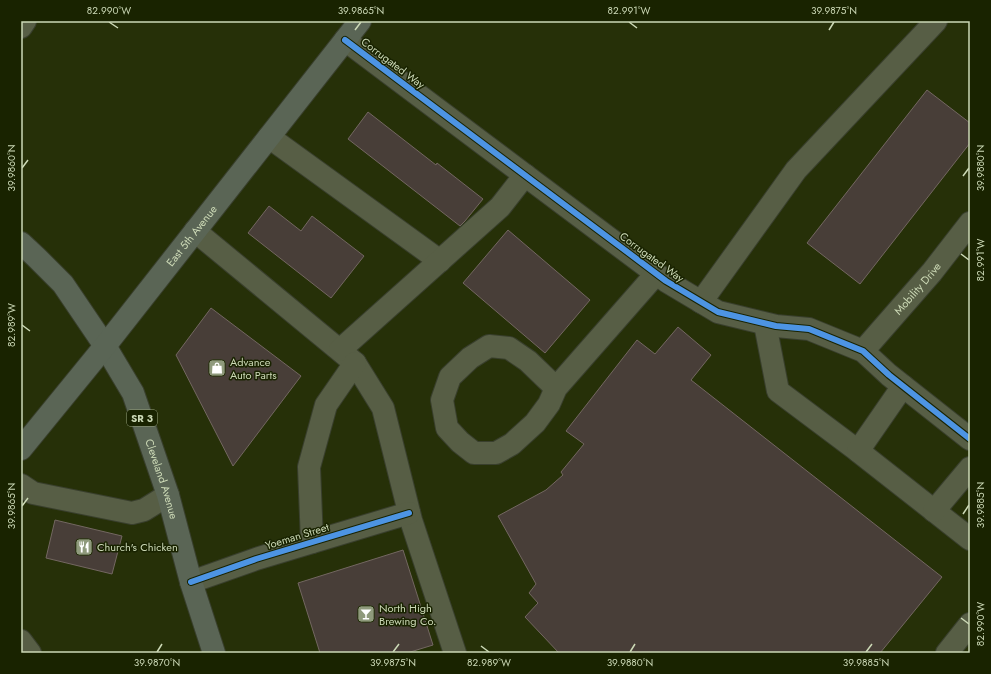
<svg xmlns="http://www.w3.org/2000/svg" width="991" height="674" viewBox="0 0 991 674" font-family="Jost,sans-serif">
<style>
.built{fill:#263008}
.building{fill:#483e38;stroke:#736761}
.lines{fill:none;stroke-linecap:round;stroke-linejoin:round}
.minor-casing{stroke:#393f2d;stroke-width:24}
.major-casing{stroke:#393f2d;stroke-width:24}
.minor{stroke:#575e45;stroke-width:22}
.major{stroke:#5a6555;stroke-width:22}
.cycleway-casing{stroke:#192300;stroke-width:8}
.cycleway{stroke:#4d94e3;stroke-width:6}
.ticks{fill:none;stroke:#ccd9b6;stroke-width:1.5}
.labels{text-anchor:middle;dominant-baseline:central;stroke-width:3;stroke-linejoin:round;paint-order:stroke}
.shield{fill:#192300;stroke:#96a27f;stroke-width:1}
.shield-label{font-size:10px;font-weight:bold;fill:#ccd9b6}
.street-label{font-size:11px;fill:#ccd9b6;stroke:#192300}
.poi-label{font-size:11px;fill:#ccd9b6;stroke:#192300;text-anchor:start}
.neatline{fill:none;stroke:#ccd9b6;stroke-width:1.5}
.ticks-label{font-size:10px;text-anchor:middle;fill:#ccd9b6}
</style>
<rect width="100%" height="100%" fill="#1e250f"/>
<rect class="built" x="21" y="21" width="949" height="632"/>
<g class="building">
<path d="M 927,90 L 970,123 L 970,143 L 860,284 L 807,243 Z"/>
<path d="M 368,112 L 436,165 L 437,163 L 483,199 L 465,221 L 460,226 L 348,139 Z"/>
<path d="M 269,206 L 301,231 L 312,216 L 364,256 L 331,298 L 248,233 Z"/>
<path d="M 508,230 L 590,300 L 545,353 L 463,283 Z"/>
<path d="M 211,308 L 301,376 L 233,466 L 176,355 Z"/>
<path d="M 678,327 L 711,355 L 691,380 L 942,577 L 880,653 L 559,653 L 525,617 L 538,603 L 529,593 L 536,584 L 498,516 L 546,490 L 563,475 L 561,472 L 584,444 L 566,431 L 637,340 L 655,354 Z"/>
<path d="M 55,520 L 122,536 L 112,574 L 46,558 Z"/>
<path d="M 403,550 L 433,645 L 407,653 L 320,653 L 298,583 Z"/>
</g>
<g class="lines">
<defs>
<g id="minor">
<path d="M 21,27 L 25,21"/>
<path d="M 345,40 L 666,281 L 718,312 L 776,326 L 809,329 L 863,351 L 889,375 L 970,439"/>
<path d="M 269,137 L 440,261"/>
<path d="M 195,231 L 355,363 L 383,408 L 411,520 L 455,653"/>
<path d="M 701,302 L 796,170 L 936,21"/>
<path d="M 765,324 L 778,391 L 858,451"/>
<path d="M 340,350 L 500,207 L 525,175"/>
<path id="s1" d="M 863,351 L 932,272 L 970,223"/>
<path d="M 903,386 L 858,451 L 970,539"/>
<path d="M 556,388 L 528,361 L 509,348 L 489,346 L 470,358 L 450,377 L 442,400 L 447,428 L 460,442 L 474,453 L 496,453 L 512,444 L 535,423 L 549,404 L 556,388 L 656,274"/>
<path d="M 21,485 L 33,493 L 132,513 L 144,510 L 168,495"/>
<path d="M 934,511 L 970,468"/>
<path d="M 312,542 L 309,467 L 326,405 L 355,363"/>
<path d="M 191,582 L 256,559 L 409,513"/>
<path d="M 21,641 L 30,653"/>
<path d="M 947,653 L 970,624"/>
</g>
<g id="major">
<path id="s2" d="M 21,243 L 36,257 L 63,284 L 105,346 L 133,393 L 168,495 L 191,582 L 214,653"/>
<path id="s3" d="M 21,449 L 105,346 L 360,21"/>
</g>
</defs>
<use href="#minor" class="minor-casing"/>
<use href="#major" class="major-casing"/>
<use href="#minor" class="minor"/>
<use href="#major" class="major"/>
<defs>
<g id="cycleway">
<path d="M 345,40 L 666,281 L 718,312 L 776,326 L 809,329 L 863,351 L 889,375 L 970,439"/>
<path d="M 191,582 L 256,559 L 409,513"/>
</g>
</defs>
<use href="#cycleway" class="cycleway-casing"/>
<use href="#cycleway" class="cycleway"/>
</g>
<path class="ticks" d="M 109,22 L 118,28M 629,22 L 637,28M 355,30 L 361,22M 829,30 L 834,22M 22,168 L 28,160M 963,176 L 969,168M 961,254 L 969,260M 22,325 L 30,331M 22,506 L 28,498M 963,514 L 969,505M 961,618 L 969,624M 481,646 L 489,652M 157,652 L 162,644M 393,652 L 399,644M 630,652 L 635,644M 866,652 L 872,644"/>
<defs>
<symbol id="shop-square" viewBox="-11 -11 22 22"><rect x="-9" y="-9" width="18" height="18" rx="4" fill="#8f9a7c" stroke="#192300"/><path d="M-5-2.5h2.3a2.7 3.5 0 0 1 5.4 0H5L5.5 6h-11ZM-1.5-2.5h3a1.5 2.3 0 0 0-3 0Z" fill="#fff"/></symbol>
<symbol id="restaurant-square" viewBox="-11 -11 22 22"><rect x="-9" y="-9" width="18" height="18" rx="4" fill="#8f9a7c" stroke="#192300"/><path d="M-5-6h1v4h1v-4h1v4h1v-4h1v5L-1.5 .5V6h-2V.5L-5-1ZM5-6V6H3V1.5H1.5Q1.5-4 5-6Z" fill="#fff"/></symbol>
<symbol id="bar-square" viewBox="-11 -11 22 22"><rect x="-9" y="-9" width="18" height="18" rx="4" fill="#8f9a7c" stroke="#192300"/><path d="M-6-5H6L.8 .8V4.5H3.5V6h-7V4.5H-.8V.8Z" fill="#fff"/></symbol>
</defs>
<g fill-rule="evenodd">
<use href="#shop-square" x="207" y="358" width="20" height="20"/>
<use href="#restaurant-square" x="74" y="537" width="20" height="20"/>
<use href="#bar-square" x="356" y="604" width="20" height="20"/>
</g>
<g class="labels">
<rect class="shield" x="127" y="410" width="30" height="16" rx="3"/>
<g class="shield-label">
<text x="142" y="418">SR 3</text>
</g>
<g class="street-label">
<text transform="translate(393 63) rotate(37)">Corrugated Way</text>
<text stroke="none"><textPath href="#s3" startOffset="273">East 5th Avenue</textPath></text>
<text transform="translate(652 257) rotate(36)">Corrugated Way</text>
<text stroke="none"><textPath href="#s1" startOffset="83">Mobility Drive</textPath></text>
<text stroke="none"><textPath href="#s2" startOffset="279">Cleveland Avenue</textPath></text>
<text transform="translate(297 536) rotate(-17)">Yoeman Street</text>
</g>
<g class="poi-label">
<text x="230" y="362">Advance<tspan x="230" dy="13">Auto Parts</tspan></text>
<text x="97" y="547">Church's Chicken</text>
<text x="379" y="608">North High<tspan x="379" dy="13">Brewing Co.</tspan></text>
</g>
</g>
<rect width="991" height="674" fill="none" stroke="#192300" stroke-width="44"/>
<rect x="22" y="22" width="947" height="630" class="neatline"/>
<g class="ticks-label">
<text x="109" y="14">82.990°W</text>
<text x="361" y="14">39.9865°N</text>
<text x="629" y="14">82.991°W</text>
<text x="834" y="14">39.9875°N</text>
<text transform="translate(980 168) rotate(-90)" y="4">39.9880°N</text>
<text transform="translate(11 168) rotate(-90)" y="4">39.9860°N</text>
<text transform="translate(980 260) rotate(-90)" y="4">82.991°W</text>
<text transform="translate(11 325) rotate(-90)" y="4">82.989°W</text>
<text transform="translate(980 505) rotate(-90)" y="4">39.9885°N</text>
<text transform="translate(11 506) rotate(-90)" y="4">39.9865°N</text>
<text transform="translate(980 624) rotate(-90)" y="4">82.990°W</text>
<text x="157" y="666">39.9870°N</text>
<text x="393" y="666">39.9875°N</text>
<text x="489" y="666">82.989°W</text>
<text x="630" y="666">39.9880°N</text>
<text x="866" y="666">39.9885°N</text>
</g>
</svg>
